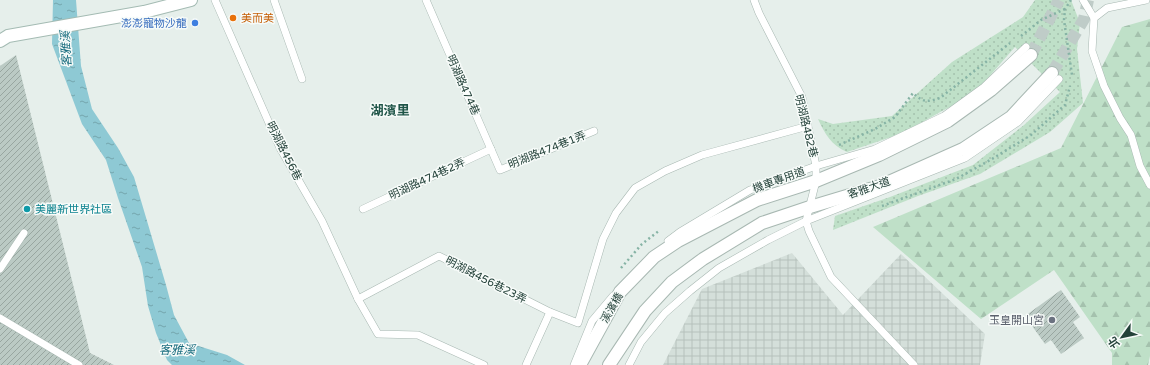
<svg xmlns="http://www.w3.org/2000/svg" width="1150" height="365" viewBox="0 0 1150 365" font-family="'Varela Round','Noto Sans TC',sans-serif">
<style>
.industrial{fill:url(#industrial-grid)}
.forest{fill:url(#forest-firs)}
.park{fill:url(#park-dots)}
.water{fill:url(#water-ripples)}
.building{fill:url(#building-hatch)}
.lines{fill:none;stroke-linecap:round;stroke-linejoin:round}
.tertiary-tunnel{stroke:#bfccc8;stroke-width:12;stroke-dasharray:12 6;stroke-linecap:butt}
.service-casing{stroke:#a8b8b2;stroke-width:8}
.tertiary-casing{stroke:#a8b8b2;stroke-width:14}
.secondary-casing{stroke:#a4bbb3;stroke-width:14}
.path{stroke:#86b3a5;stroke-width:2.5;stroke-dasharray:2 3;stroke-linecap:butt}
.service{stroke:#fff;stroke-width:7}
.tertiary{stroke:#fff;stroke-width:12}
.secondary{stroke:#fff;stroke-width:12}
.food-dot{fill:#e8710a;stroke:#f7fbf9;stroke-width:1.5}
.shop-dot{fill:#3f7fe0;stroke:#f7fbf9;stroke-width:1.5}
.culture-dot{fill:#0f9aa8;stroke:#f7fbf9;stroke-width:1.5}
.worship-dot{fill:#6b7280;stroke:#f7fbf9;stroke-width:1.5}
.labels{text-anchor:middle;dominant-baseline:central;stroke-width:3;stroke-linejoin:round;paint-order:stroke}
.food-label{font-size:11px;fill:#c56008;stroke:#f7fbf9;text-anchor:start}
.shop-label{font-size:11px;fill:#366cbe;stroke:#f7fbf9;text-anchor:end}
.street-label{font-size:11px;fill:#24423a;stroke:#f7fbf9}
.culture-label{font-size:11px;fill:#0d838f;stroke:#f7fbf9;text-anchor:start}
.worship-label{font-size:11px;fill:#5b616d;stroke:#f7fbf9;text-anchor:end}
.water-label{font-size:12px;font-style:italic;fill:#1c6f80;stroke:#f7fbf9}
.quarter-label{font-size:13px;font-weight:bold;fill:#1f5548;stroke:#f7fbf9}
</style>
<defs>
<pattern id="industrial-grid" width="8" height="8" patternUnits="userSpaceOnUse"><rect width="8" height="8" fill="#d4dfda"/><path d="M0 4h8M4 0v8" fill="none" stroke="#b6c1bc"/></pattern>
<pattern id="forest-firs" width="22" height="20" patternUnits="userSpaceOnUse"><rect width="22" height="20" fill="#bfe0c8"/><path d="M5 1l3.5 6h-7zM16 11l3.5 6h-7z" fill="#a4c1ad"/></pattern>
<pattern id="park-dots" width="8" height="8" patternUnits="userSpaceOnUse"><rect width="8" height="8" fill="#bfe0c8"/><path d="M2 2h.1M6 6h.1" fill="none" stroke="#a4c1ad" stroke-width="1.8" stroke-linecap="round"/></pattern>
<pattern id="water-ripples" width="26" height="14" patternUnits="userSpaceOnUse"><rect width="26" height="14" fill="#8ec9d4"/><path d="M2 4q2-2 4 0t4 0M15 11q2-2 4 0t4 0" fill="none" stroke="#74a5ad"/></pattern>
<pattern id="building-hatch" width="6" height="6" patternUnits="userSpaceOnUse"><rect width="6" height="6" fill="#bbcac4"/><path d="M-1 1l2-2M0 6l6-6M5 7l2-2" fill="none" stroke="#98a6a0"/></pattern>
</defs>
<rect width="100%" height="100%" fill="#e6efeb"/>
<path class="industrial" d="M 792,253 L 843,315 L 901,254 L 985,334 L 980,365 L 663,365 L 702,289 Z"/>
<path class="forest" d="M 1150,19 L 1150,356 L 1148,365 L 1112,365 L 1112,353 L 1054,270 L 981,319 L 873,227 L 1061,148 L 1122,27 Z"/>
<path class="park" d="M 1035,0 L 1071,0 L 1080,23 L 1077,49 L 1083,103 L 1050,132 L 980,174 L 918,196 L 833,230 L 835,216 L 890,197 L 973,165 L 1024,125 L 1060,92 L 1015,47 L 972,96 L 942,111 L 903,133 L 847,152 C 831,145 825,134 818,119 L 833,124 L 892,116 L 952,62 L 1023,17 Z"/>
<path class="water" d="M 53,0 L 76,0 L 81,66 L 92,109 L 118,148 L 134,177 L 166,285 L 174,315 L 189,343 L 227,355 L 245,365 L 172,365 L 167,360 L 156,333 L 148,306 L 142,267 L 118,198 L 106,160 L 82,124 L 52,44 Z"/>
<g class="building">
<path d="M 16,55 L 90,353 L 114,365 L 0,365 L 0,66 Z"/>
<path d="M 1061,290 L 1080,317 L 1073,322 L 1084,338 L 1061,354 L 1051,340 L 1045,344 L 1025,316 Z"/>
</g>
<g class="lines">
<g class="tertiary-tunnel">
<path d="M 1031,55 L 1059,0"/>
<path d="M 1052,73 L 1084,19 L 1088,0"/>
</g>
<defs>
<g id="service">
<path d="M 215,0 L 280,148 L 322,221 L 358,299 L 378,334 L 418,335 L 484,365"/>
<path d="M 274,0 L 302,79"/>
<path d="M 426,0 L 500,170 L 594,131"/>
<path d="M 754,0 L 759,13 L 802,97 L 816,166 L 816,181 L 806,221 L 809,231 L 831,277 L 914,365"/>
<path d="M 1083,0 L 1094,18"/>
<path d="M 1146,0 L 1107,8 L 1094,18 L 1092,51 L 1104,86 L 1120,118 L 1131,135 L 1140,166 L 1150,185"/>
<path d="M 363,209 L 491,149"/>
<path d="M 668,241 L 680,232 L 750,190 L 816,166 L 875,149 L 944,116 L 984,87 L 1026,47"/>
<path d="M 0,269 L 24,233"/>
<path d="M 358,299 L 439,256 L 550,312"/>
<path d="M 0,318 L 79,365"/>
<path d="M 526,365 L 550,312 L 578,323 L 603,239 L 616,213 L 635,188 L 665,171 L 702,155 L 808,126"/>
<path d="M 574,365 L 592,321 L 613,296"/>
<path d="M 629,365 L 641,342 L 665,313 L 690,291 L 719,268 L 768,240 L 806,221 L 965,158 L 1018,122 L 1059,79"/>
</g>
<g id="tertiary">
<path d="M 580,365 L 620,292 L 654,257 L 678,241 L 757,200 L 816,181 L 879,155 L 948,121 L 991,90 L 1031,55"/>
<path d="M 609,365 L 645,311 L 672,282 L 703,259 L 762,223 L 810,207 L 880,186 L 963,149 L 1011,117 L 1052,73"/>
</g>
<path id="secondary" d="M 0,41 L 8,36 L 144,12 L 191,0"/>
</defs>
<use href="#service" class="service-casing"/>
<use href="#tertiary" class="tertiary-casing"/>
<use href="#secondary" class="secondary-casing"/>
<g class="path">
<path d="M 1071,0 L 1065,9 L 1064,20 L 1072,75"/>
<path d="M 1021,36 L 1041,20 L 1065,9"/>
<path d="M 839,145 L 875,129 L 895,117 L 913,93 C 924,103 927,102 940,98 L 1010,43"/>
<path d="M 882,206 L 956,179 L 992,159 L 1031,135 L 1065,105 L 1070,86"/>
<path d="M 621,268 L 642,244 L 660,230"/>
</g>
<use href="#service" class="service"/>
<use href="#tertiary" class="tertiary"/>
<use href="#secondary" class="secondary"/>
</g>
<circle class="food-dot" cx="233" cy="18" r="4"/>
<circle class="shop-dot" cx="195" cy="23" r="4"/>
<circle class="culture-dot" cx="27" cy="209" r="4"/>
<circle class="worship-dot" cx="1052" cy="320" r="4"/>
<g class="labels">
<g class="food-label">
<text x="241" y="18">美而美</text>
</g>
<g class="shop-label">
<text x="187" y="23">澎澎寵物沙龍</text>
</g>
<g class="street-label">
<text transform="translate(463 85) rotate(66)">明湖路474巷</text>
<text transform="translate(806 126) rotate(76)">明湖路482巷</text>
<text transform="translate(547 150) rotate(-22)">明湖路474巷1弄</text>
<text transform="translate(284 151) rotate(63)">明湖路456巷</text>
<text transform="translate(427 179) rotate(-25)">明湖路474巷2弄</text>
<text transform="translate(779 180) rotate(-20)">機車專用道</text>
<text transform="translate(869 188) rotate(-19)">客雅大道</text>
<text transform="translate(486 280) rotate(27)">明湖路456巷23弄</text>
<text transform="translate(612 308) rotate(-60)">溪濱橋</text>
</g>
<g class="culture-label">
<text x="35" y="209">美麗新世界社區</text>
</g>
<g class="worship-label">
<text x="1044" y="320">玉皇開山宮</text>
</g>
<g class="water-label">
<text transform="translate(66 49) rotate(-93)">客雅溪</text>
<text x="177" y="350">客雅溪</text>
</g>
<g class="quarter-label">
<text x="390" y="111">湖濱里</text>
</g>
</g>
<g transform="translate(1122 337) rotate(237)" stroke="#f7fbf9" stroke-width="3" paint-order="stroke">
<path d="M0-3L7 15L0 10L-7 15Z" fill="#24423a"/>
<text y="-6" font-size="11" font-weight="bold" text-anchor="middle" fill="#24423a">北</text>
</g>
</svg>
